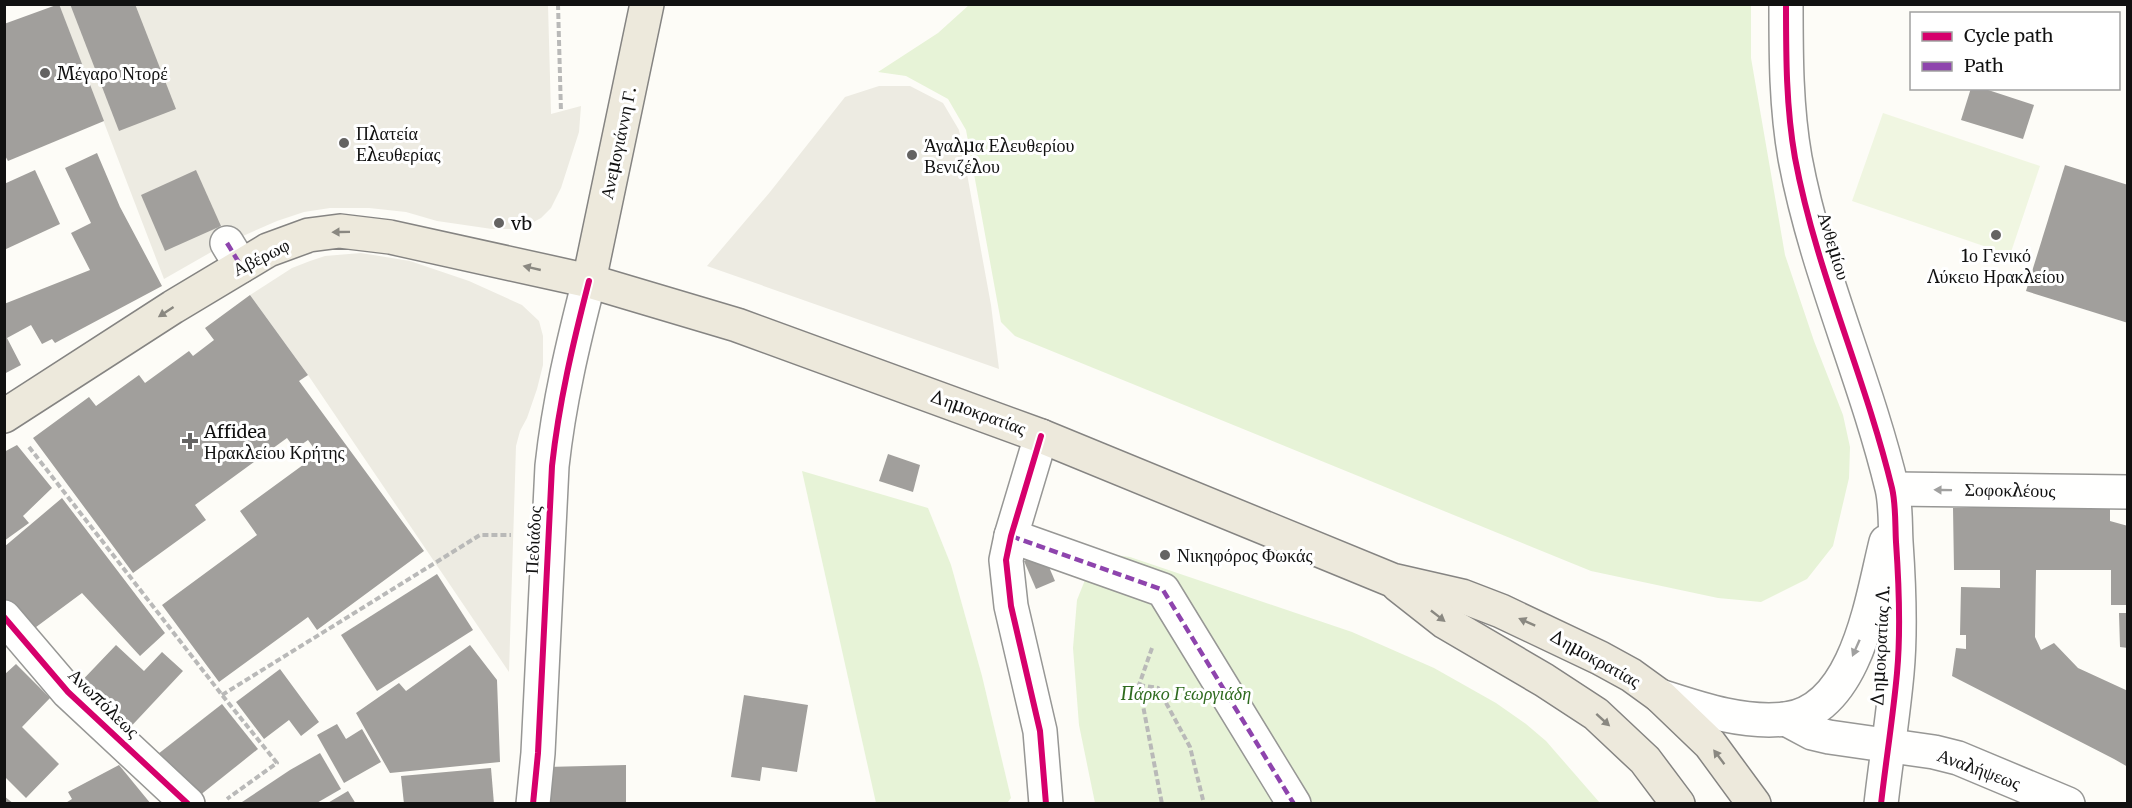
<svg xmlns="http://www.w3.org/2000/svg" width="2132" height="808" viewBox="0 0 2132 808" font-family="Merriweather,serif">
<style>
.green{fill:#e7f3d7}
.pitch{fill:#f0f6e1}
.plaza{fill:#edebe2}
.building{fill:#a19f9c}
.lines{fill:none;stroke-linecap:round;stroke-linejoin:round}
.minor-casing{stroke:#979795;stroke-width:36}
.major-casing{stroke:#858482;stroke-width:36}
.path{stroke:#b9b9b8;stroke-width:4;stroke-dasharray:6 3;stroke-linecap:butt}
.minor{stroke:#fffffe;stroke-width:33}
.major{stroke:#ede9dc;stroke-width:33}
.quiet{stroke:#8e44ad;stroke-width:4.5;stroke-dasharray:9 4.5;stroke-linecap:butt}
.cycleway-casing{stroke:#fff;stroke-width:10}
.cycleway{stroke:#d6006c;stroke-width:6}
.oneway{fill:#8a8881}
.oneway2{fill:#a0a09f}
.poi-dot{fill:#646362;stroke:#fff;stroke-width:2}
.labels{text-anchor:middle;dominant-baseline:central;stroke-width:6;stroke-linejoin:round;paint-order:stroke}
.poi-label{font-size:18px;fill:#111;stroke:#fff;text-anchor:start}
.street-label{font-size:18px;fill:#111;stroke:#fff}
.park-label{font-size:18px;font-style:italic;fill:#2f6b1f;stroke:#fff}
</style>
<rect width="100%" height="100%" fill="#fdfcf7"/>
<g class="green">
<path d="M 969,5 L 1751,5 L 1751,58 L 1785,255 L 1814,341 L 1843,415 L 1850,447 L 1849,478 L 1833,546 L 1807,579 L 1761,602 L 1718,598 L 1591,571 L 1015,336 L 1001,322 L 966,130 L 948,99 L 906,76 L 878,72 L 938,33 Z"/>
<path d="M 802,471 L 928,508 L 951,565 L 982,676 L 1011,798 L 1007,803 L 876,803 Z"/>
<path d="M 1108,554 L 1130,557 L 1352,632 L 1434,668 L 1496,703 L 1526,724 L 1546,741 L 1600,803 L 1095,803 L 1079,725 L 1073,648 L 1077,600 L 1087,575 Z"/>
</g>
<path class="pitch" d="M 1883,113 L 2040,166 L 2010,255 L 1852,201 Z"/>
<g class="plaza">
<path d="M 59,5 L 548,5 L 551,114 L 581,106 L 579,132 L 561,188 L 551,208 L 541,218 L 528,225 L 514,229 L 492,229 L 437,221 L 406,212 L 369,208 L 330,208 L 304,212 L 277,221 L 227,243 L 164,279 Z"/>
<path d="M 879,86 L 910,86 L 943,103 L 959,130 L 991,305 L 999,369 L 707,266 L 770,192 L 845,97 Z"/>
<path d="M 361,253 L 410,261 L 469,281 L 522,305 L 539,321 L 543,336 L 543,365 L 537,389 L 527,418 L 520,431 L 516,446 L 509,672 L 308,375 L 250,295 L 292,268 L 310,261 L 325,256 Z"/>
</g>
<g class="building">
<path d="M 59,4 L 104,121 L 8,161 L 4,154 L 4,24 Z"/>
<path d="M 70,4 L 135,4 L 176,109 L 119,131 Z"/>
<path d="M 1971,88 L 1982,88 L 2034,105 L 2023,139 L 1961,120 Z"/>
<path d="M 97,153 L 120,207 L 162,286 L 55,343 L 52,339 L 42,344 L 31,325 L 7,338 L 21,365 L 4,374 L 4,304 L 90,270 L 71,233 L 91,223 L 65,168 Z"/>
<path d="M 2065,165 L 2128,185 L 2128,323 L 2026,291 Z"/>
<path d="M 35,170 L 60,224 L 4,250 L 4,184 Z"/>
<path d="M 196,170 L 221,226 L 165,251 L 141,195 Z"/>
<path d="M 250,295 L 308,375 L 299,381 L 424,551 L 317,630 L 308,617 L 219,682 L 162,605 L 257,535 L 240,511 L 318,454 L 308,440 L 295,449 L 287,438 L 195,505 L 206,520 L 133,573 L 33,438 L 89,397 L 96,406 L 139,375 L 145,383 L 189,351 L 193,356 L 214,340 L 205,328 Z"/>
<path d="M 17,445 L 52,488 L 23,516 L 29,523 L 4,541 L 4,452 Z"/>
<path d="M 888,454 L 920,465 L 913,492 L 879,481 Z"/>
<path d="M 62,498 L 165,633 L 140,656 L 82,593 L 28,633 L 4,604 L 4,547 Z"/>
<path d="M 2110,507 L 2110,521 L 2128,526 L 2128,605 L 2111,605 L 2111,570 L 2036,570 L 2035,637 L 2041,650 L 2054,643 L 2078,668 L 2128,691 L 2128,767 L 2114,759 L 1952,676 L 1956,648 L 1966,649 L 1966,635 L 1960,635 L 1961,587 L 2000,588 L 2000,570 L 1954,570 L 1953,508 Z"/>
<path d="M 1043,553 L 1055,581 L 1036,589 L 1024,561 Z"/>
<path d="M 437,574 L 473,630 L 377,691 L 341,635 Z"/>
<path d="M 2119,613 L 2128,613 L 2128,648 L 2120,647 Z"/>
<path d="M 116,645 L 144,671 L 162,652 L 183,671 L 123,735 L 74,689 Z"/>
<path d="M 470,645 L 497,680 L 500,762 L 390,773 L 356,713 L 399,683 L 406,691 Z"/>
<path d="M 16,664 L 50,698 L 22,727 L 59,764 L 26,798 L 4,776 L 4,675 Z"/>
<path d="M 280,669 L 319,722 L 301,736 L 289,720 L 264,739 L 236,702 Z"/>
<path d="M 744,695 L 808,705 L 797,772 L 762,767 L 760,781 L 731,777 Z"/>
<path d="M 222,704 L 258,749 L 194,800 L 158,754 Z"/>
<path d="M 337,724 L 346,739 L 362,729 L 381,762 L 344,783 L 317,735 Z"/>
<path d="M 320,753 L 341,789 L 315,804 L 239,804 L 290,770 Z"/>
<path d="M 119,765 L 151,804 L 64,804 L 72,799 L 68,792 Z"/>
<path d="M 626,765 L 626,804 L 547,804 L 546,767 Z"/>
<path d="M 491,768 L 494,804 L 404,804 L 401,776 Z"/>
<path d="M 348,791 L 356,804 L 326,804 Z"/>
<path d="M 4,796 L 14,804 L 4,804 Z"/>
</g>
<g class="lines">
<defs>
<g id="minor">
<path d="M 1786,4 C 1786,56 1786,107 1795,158 C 1816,271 1865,376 1892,488 C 1896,505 1895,525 1896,542 C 1899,585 1901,630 1897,673 C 1893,717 1886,760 1881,804"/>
<path d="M 227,243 L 241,266"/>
<path d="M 1041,436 L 1011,536 L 1006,560 L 1011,606 L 1040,731 L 1046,804"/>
<path d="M 1893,489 L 2128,492"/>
<path d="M 1011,536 L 1163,590 L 1294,804"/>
<path d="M 4,617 L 68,692 L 188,804"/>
<path d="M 1660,696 C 1700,709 1743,724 1786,719 C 1857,710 1872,598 1886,542"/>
<path d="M 1786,719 L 1812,733 L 1829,737 L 1934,752 L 1958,758 L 2068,804"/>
<path d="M 533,804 L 538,753 L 552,466 C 559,402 573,343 589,281"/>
</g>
<g id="major">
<path d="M 589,281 L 647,4"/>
<path d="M 4,416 L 173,307 L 268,250 L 309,235 L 340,231 L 390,237 L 589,281 L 737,325 L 1041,436 L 1392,580 L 1462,596 L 1501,611 L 1600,658 L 1631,675 L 1660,696 L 1710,744 L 1754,804"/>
<path d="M 1398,585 L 1445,622 L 1544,680 L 1596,714 L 1645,760 L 1678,804"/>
</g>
</defs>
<use href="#minor" class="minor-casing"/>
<use href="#major" class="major-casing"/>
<g class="path">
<path d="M 558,4 L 561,112"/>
<path d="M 29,447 L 222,695 L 277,763 L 227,799"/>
<path d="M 1152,648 L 1139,685 L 1162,804"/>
<path d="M 1139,685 L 1158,688 L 1190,747 L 1204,804"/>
<path d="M 222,695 L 480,535 L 511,535"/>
</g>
<use href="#minor" class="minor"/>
<use href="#major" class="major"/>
<g class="quiet">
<path d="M 227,243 L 241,266"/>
<path d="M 1011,536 L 1163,590 L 1294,804"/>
</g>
<defs>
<g id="cycleway">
<path d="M 1786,4 C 1786,56 1786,107 1795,158 C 1816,271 1865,376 1892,488 C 1896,505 1895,525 1896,542 C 1899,585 1901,630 1897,673 C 1893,717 1886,760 1881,804"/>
<path d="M 1041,436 L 1011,536 L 1006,560 L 1011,606 L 1040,731 L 1046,804"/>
<path d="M 4,617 L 68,692 L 188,804"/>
<path d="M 533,804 L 538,753 L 552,466 C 559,402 573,343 589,281"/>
</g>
</defs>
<use href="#cycleway" class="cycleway-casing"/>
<use href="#cycleway" class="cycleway"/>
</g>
<defs><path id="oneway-solid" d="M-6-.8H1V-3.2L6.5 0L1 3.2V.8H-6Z" transform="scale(1.5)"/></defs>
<g class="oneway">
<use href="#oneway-solid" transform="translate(341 232) rotate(179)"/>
<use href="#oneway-solid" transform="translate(532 268) rotate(-167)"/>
<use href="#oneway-solid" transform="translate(166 312) rotate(147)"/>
<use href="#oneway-solid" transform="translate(1438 616) rotate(38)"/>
<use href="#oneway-solid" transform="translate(1527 622) rotate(-156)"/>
<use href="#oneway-solid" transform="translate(1603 720) rotate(42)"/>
<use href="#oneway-solid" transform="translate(1719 757) rotate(-127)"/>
</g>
<g class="oneway2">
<use href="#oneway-solid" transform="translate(1943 490) rotate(-179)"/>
<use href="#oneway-solid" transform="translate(1856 648) rotate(114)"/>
</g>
<g class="poi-dot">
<circle cx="45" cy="73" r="6"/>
<circle cx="344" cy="143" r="6"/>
<circle cx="912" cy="155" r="6"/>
<circle cx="499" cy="223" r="6"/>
<circle cx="1996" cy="235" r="6"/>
<path d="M187 432h6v6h6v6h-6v6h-6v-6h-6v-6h6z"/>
<circle cx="1165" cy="555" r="6"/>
</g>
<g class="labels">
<g class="poi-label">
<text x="57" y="73">Μέγαρο Ντορέ</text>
<text x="356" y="133">Πλατεία<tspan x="356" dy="21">Ελευθερίας</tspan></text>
<text x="924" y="145">Άγαλμα Ελευθερίου<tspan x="924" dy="21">Βενιζέλου</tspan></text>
<text x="511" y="223">vb</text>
<text x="1996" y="255" text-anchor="middle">1ο Γενικό<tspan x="1996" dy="21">Λύκειο Ηρακλείου</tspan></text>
<text x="204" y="431">Affidea<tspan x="204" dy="21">Ηρακλείου Κρήτης</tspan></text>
<text x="1177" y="555">Νικηφόρος Φωκάς</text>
</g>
<g class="street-label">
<text transform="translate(618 143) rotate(-78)">Ανεμογιάννη Γ.</text>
<text transform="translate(1834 246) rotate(73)">Ανθεμίου</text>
<text transform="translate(261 257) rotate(-27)">Αβέρωφ</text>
<text transform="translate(978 412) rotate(20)">Δημοκρατίας</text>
<text transform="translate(2010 490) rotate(1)">Σοφοκλέους</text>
<text transform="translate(533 540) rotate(-87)">Πεδιάδος</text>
<text transform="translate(1880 646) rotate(-87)">Δημοκρατίας Λ.</text>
<text transform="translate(1595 658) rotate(29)">Δημοκρατίας</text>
<text transform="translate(104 703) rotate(44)">Ανωπόλεως</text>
<text transform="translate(1979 769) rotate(20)">Αναλήψεως</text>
</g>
<g class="park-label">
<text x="1186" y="693">Πάρκο Γεωργιάδη</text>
</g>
</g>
<rect width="2132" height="808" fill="none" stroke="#111111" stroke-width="12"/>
<rect x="1910" y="12" width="210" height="78" fill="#ffffff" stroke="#a0a0a0" stroke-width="1.5"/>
<rect x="1922" y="32" width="30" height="9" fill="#d6006c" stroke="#a0a0a0" stroke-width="1.5"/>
<text x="1964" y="42" font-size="18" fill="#111111">Cycle path</text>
<rect x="1922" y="62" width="30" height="9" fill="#8e44ad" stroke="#a0a0a0" stroke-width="1.5"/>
<text x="1964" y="72" font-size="18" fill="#111111">Path</text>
</svg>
